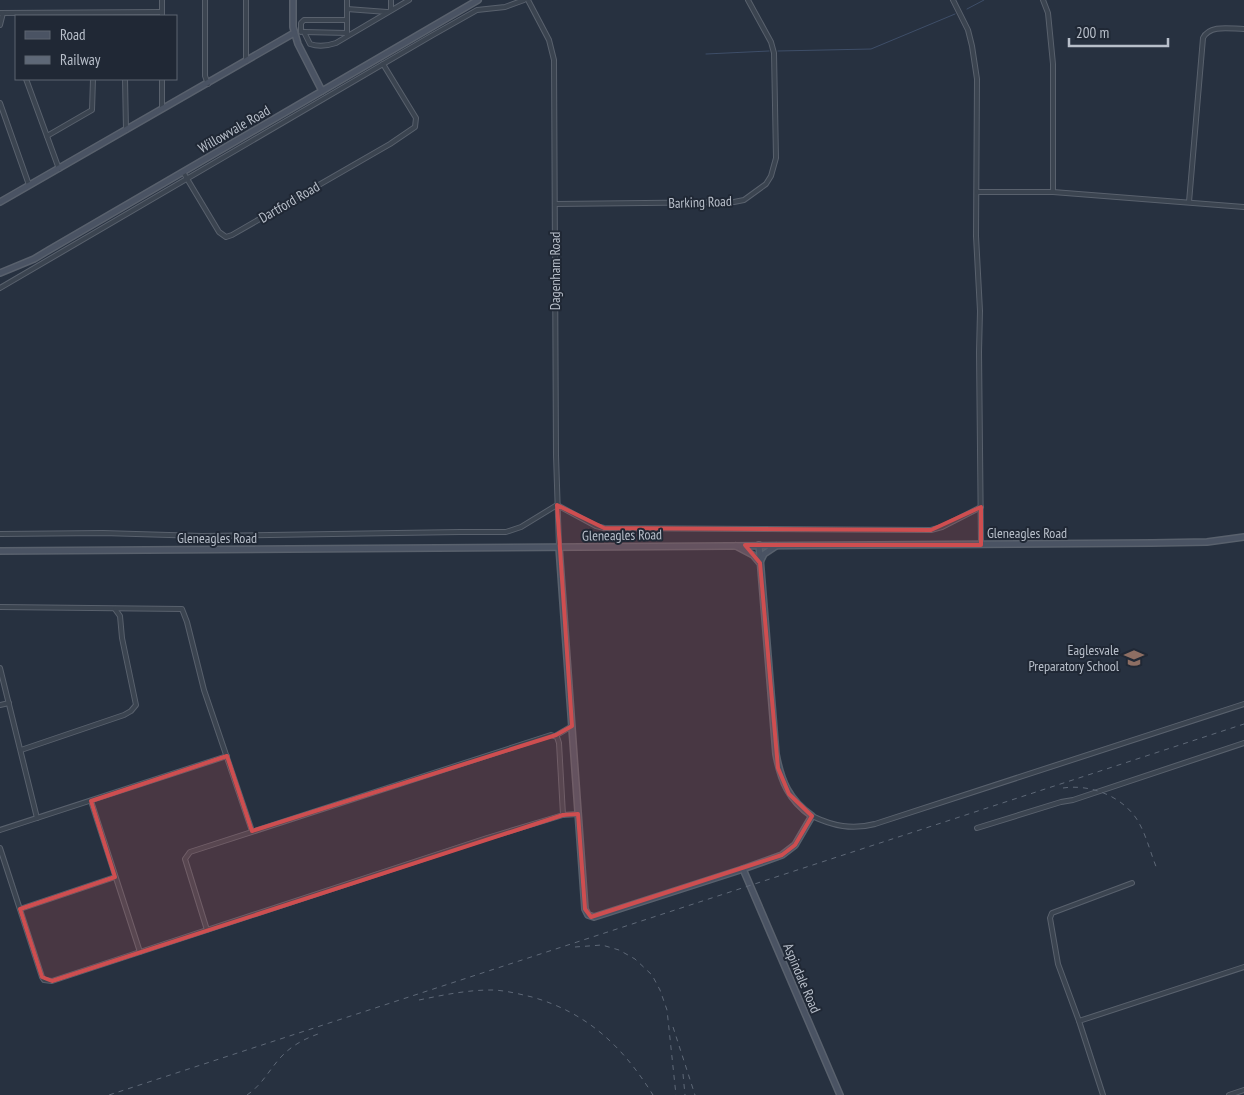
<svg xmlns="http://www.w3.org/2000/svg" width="1244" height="1095" viewBox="0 0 1244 1095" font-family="'PT Sans Narrow',sans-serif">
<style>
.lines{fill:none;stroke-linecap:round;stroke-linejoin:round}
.stream{stroke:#3e4e68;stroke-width:1}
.street-casing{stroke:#59616d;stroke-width:6}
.secondary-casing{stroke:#59616d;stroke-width:8}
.street{stroke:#3b4450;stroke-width:4}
.secondary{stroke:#4a5363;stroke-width:5}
.rail{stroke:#5e6877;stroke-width:1;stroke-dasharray:5 5;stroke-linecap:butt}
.marked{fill:#ce4e50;fill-opacity:0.2;stroke:#ce4e50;stroke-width:4;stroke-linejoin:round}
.labels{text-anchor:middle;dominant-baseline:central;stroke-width:4;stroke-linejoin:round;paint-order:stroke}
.street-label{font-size:14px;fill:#b8bfca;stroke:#202835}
.poi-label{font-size:14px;fill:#b8bfca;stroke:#202835;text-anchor:end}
</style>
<rect width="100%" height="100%" fill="#273140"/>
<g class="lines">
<g class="stream">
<path d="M 967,9 L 984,0"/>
<path d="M 778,51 L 871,49 L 955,14"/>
<path d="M 706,54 L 769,51"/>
</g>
<defs>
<g id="street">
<path d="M 205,0 L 205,76 L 208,84"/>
<path d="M 246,0 L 246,61"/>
<path d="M 391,0 L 391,10"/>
<path d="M 528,0 L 549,40 L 554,60 L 556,455 L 559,547"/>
<path d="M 953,0 L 968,30 L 972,46 L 977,79 L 976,236 L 980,311 L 979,352 L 981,545"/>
<path d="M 1043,0 L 1048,13 L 1053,64 L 1053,192"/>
<path d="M 347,9 L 387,12"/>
<path d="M 0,13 L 162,12"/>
<path d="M 162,16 L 162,0"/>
<path d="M 0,25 L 3,13"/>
<path d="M 301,32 L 301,23 L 304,20 L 347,20"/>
<path d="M 304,32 L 310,44 C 319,47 327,46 336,43 L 409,0"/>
<path d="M 304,32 L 347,33"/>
<path d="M 347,35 L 347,0"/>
<path d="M 26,79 L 59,169"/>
<path d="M 125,79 L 126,130"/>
<path d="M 162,79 L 162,109"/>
<path d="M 0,103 L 29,185"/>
<path d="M 47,136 L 92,110 L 93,79"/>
<path d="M 183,172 L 219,232 L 226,237 L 232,235 L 390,144 L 415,127 L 416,118 L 383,64"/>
<path d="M 977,192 L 1053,192 L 1244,207"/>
<path d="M 1189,202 L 1203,38 C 1210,24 1231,29 1244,29"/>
<path d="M 555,204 L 734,202 L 744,200 L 766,184 L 771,176 L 776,158 L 774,53 L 771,42 L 748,0"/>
<path d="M 0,288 L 431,36 L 477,10 L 505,7 L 524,0"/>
<path d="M 0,534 L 103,533 L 202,536 L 460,532 L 506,532 L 521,527 L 557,505 L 596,526 L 604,528 L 931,530 L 942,527 L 981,507"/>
<path d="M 0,607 L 182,609 L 187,622 L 204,690 L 252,831"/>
<path d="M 0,668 L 37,818"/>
<path d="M 0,705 L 9,703"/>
<path d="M 555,736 L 572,726"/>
<path d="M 21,750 L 124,715 L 131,711 L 136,705 L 122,638 L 120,616 L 115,609"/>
<path d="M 91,801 L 140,952"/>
<path d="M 812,816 C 833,826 852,830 875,824 L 1244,704"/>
<path d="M 977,828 L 1061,802 L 1073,800 L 1244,743"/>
<path d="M 0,830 L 227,756"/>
<path d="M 0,848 L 42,977 L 44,980 L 52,981 L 487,838 L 563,815 L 578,814"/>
<path d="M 20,909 L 115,877"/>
<path d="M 207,930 L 185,859 L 190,852 L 551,735 L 557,737 L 559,743 L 563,815"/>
<path d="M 1079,1021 L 1058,964 L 1050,918 L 1052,913 L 1132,883"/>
<path d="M 1103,1095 L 1079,1021 L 1244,967"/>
<path d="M 1229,1095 L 1244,1090"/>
</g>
<g id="secondary">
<path d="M 293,0 L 293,27 L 298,44 L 322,91"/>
<path d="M 0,202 L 294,33"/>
<path d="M 0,273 L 34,259 L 49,250 L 478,0"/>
<path d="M 736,546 L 753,555 L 759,562"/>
<path d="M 559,547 L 585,909 L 588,915 L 594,917 L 743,869 L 782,855 L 795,845 L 812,816 C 789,800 781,781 776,754 L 759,545"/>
<path d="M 0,551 L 1152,543 L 1207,542 L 1244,537"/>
<path d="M 760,562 L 764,554 L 776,546"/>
<path d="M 743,869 L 840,1095"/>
</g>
</defs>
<use href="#street" class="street-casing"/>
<use href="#secondary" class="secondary-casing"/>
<use href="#street" class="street"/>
<use href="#secondary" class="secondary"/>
<g class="rail">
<path d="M 1063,788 C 1089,784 1120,795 1136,818 C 1146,833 1150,852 1157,869"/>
<path d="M 575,947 L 602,945 L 619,950 L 635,959 L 652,975 L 660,990 L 667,1010 L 676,1095"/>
<path d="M 419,1000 C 443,995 467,990 491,990 C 504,990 519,994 532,997 C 588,1013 623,1047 653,1095"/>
<path d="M 673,1027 L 695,1095"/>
<path d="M 683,1074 L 685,1095"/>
<path d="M 109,1095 L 1244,724"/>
<path d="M 247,1095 C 262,1085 269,1070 281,1057 C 291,1046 304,1039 318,1034"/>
</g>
</g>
<path class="marked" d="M 557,505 L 604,528 L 931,530 L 981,507 L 981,545 L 745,545 L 760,563 L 778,768 L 789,794 L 812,816 L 795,845 L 782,855 L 591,917 L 585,909 L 578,814 L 563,815 L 52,981 L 42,977 L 20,909 L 115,877 L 91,801 L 227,756 L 252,831 L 556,735 L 572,726 Z"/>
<defs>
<symbol id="school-bare" viewBox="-9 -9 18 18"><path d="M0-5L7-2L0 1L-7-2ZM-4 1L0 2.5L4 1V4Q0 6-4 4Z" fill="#8d6e63" stroke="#202835" stroke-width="2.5" paint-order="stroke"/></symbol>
</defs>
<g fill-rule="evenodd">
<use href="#school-bare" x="1120" y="644" width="28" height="28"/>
</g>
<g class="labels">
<g class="street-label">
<text transform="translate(234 129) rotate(-30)">Willowvale Road</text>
<text transform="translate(289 202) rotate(-30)">Dartford Road</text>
<text transform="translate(700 202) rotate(-2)">Barking Road</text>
<text transform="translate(555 271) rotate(-90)">Dagenham Road</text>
<text x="1027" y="533">Gleneagles Road</text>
<text transform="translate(622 535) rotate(-1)">Gleneagles Road</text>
<text x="217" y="538">Gleneagles Road</text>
<text transform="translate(802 978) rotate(67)">Aspindale Road</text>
</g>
<g class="poi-label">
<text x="1119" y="650">Eaglesvale<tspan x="1119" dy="16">Preparatory School</tspan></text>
</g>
</g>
<rect x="15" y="15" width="162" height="65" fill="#202835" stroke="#5d6471"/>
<rect x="25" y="31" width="25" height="8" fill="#4a5363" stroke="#5d6471"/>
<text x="60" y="40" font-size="15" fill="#b8bfca">Road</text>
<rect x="25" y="56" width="25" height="8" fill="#5e6877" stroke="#5d6471"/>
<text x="60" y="65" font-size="15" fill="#b8bfca">Railway</text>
<path d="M1069 38v8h99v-8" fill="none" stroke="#b8bfca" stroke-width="2.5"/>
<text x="1076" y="38" font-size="15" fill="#b8bfca" stroke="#202835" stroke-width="4" paint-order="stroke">200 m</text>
</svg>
